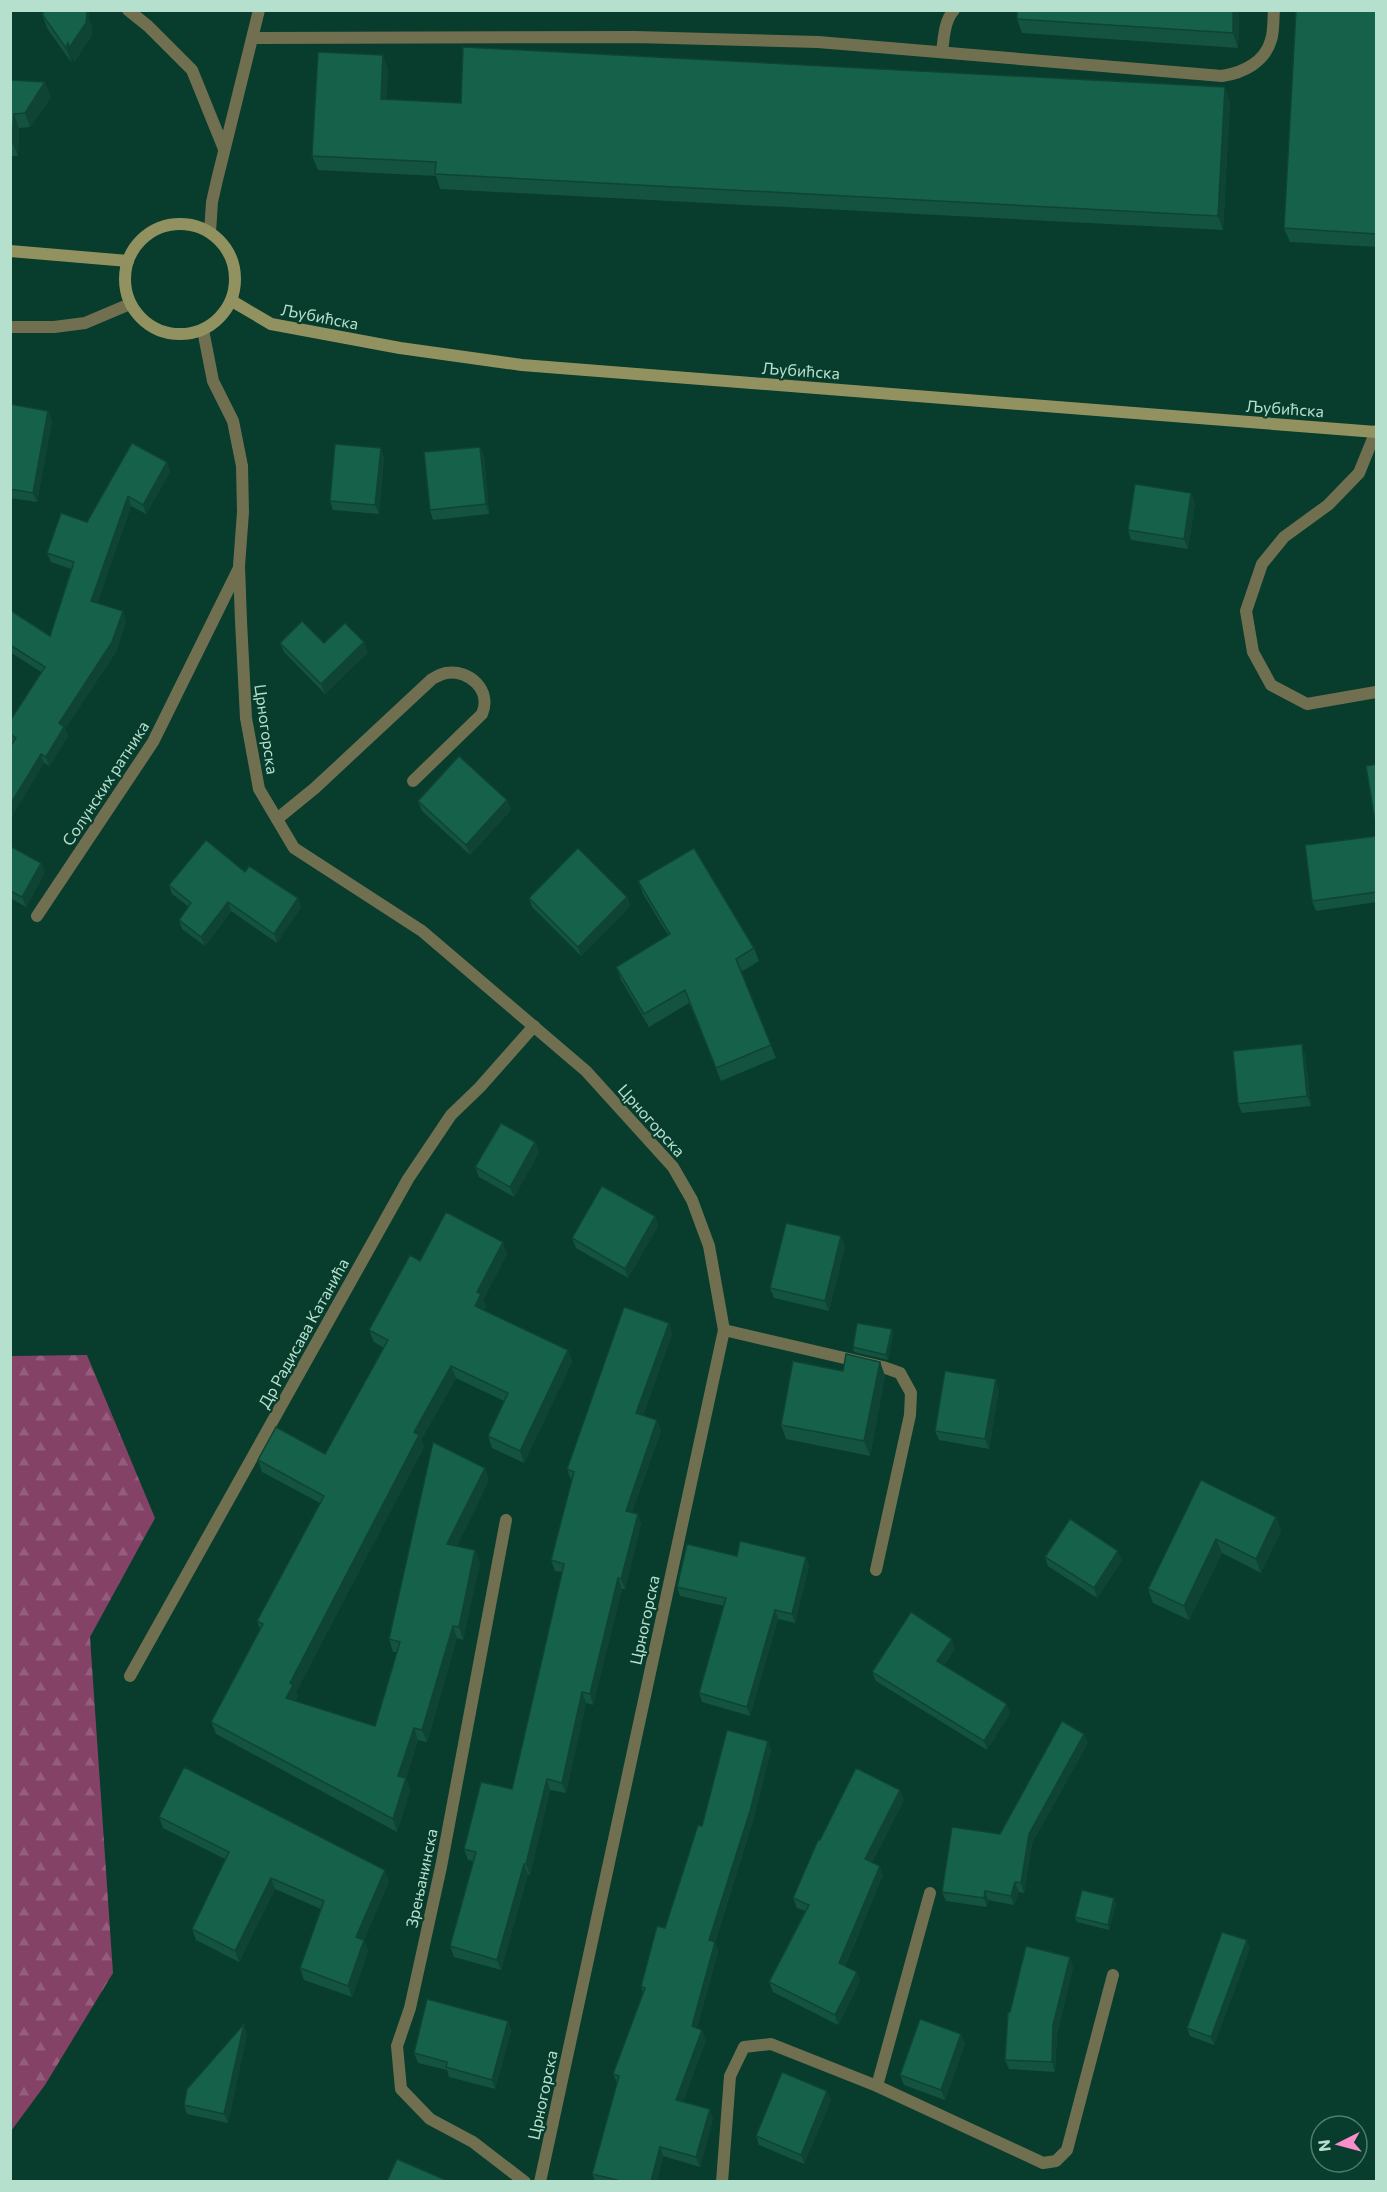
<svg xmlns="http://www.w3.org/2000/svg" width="1387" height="2192" viewBox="0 0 1387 2192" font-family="Commissioner,sans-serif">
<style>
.forest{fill:url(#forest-firs)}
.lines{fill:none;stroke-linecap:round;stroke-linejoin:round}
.lane{stroke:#707051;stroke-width:12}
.street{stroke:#707051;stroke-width:12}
.secondary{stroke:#929261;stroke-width:12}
.wall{fill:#135340}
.shaded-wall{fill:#0f4434}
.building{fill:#16614a;stroke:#0f4434;stroke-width:1.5}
.labels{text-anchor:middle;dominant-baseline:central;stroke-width:4.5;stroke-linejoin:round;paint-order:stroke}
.street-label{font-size:16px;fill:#b6e0ce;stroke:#083c2c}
</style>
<defs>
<pattern id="forest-firs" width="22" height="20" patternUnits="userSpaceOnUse" patternTransform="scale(1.5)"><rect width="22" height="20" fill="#844266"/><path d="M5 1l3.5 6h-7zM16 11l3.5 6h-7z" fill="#935d7b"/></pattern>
</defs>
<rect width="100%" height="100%" fill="#083c2c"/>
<path class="forest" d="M 87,1355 L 155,1518 L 90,1637 L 113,1973 L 45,2085 L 11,2131 L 11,1356 Z"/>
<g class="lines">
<g class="lane">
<path d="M 128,10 L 148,26 L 192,70 L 224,149"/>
<path d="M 254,38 L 635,37 L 818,42 L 1222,76 C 1243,73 1265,62 1271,40 C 1274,31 1273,20 1274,10"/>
<path d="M 942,52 C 944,38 944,21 954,10"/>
<path d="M 210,232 L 212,202 L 217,180 L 259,10"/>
<path d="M 277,819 L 315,788 L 432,679 C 436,677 441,674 446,673 C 470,669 492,691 482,714 L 413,781"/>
</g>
<g class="street">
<path d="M 10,327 L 54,327 L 85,323 L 130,304"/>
<path d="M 203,330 L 213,381 L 233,421 L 242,466 L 243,512 L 239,566 L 241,621 L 246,718 L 259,789 L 294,848 L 422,931 L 586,1071 L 673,1167 L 692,1200 L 709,1246 L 724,1330 L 540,2182"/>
<path d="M 1376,431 L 1359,473 L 1328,505 L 1284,537 L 1262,564 L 1246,611 L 1253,652 L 1271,685 L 1307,704 L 1376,692"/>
<path d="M 37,916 L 153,742 L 238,570"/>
<path d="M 724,1330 L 883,1367 L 900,1373 L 911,1393 L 910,1415 L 876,1570"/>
<path d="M 506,1520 L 441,1867 L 410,2008 L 397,2046 L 401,2089 L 430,2119 L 473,2142 L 525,2182"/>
<path d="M 130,1676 L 408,1179 L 451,1115 L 480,1087 L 534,1026"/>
<path d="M 877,2086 L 1043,2163 L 1056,2161 L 1067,2150 L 1113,1975"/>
<path d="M 722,2182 L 730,2076 L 744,2047 L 771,2044 L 877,2086 L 930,1893"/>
</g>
<g class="secondary">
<circle cx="180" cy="279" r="55"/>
<path d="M 10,251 L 128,261"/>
<path d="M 232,301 L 271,324 L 400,348 L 522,365 L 1376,432"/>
</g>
</g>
<g class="wall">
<path d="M 1017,10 L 1239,10 L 1238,48 L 1022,33 L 1017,19 Z"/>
<path d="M 1377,10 L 1377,247 L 1290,242 L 1284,228 Z"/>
<path d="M 42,14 L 90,15 L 88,18 L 92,27 L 91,37 L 74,62 L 73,57 L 71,62 L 47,28 Z"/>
<path d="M 388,69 L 386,99 L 461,103 L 1230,101 L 1223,230 L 440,189 L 436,176 L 318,170 L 312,156 Z"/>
<path d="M 10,80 L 51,97 L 30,127 L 19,128 L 18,156 L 10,156 Z"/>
<path d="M 10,404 L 48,411 L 52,421 L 37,502 L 10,498 Z"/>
<path d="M 381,448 L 384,458 L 379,514 L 333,510 L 330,501 Z"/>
<path d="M 484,456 L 489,514 L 433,520 L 430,510 Z"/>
<path d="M 167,462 L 170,472 L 146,514 L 131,506 L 97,603 L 126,621 L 116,652 L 65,729 L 68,736 L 49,766 L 10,741 L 10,721 L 41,672 L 10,652 L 10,610 L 50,636 L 71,569 L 51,562 L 47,553 Z"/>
<path d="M 1195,503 L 1188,549 L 1131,540 L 1128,530 Z"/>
<path d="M 280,643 L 324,643 L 368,652 L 325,694 L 284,652 Z"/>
<path d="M 507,800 L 511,810 L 470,855 L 422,811 L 418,801 Z"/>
<path d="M 1377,836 L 1377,902 L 1316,911 L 1312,901 Z"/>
<path d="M 10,846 L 41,863 L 45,872 L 26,907 L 10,898 Z"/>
<path d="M 245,872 L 298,898 L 301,907 L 277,943 L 231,911 L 205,946 L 182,929 L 179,920 L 189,907 L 172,894 L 169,885 Z"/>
<path d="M 638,881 L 754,948 L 759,961 L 741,972 L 776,1058 L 721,1081 L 689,1003 L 649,1027 L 621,980 L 616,967 L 668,935 L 643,894 Z"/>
<path d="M 627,897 L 630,906 L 581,956 L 532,907 L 529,898 Z"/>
<path d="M 1305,1054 L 1311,1106 L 1242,1113 L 1238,1104 Z"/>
<path d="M 535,1142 L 539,1152 L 514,1197 L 479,1177 L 475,1167 Z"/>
<path d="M 655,1216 L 658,1226 L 628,1278 L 576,1248 L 572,1238 Z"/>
<path d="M 845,1246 L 829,1311 L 774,1298 L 770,1288 Z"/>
<path d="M 507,1254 L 483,1300 L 486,1306 L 484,1310 L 568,1350 L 572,1362 L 524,1463 L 492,1448 L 488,1436 L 504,1401 L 456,1378 L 421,1440 L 424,1447 L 296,1692 L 298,1697 L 295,1701 L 375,1726 L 397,1652 L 393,1652 L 389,1639 L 489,1480 L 457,1546 L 480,1562 L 463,1640 L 457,1638 L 427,1742 L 418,1740 L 406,1778 L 410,1790 L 397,1832 L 216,1734 L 211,1722 L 260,1629 L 257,1621 L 320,1503 L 262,1472 L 258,1460 L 325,1454 L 384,1348 L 374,1342 L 369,1330 L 420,1261 Z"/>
<path d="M 669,1323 L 672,1334 L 643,1415 L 657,1420 L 661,1431 L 632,1512 L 638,1514 L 641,1524 L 625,1589 L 622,1589 L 593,1705 L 586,1703 L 566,1793 L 550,1790 L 530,1875 L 528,1874 L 501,1970 L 454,1957 L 450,1946 L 473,1861 L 468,1860 L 464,1849 L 512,1789 L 562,1572 L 555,1571 L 551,1560 L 572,1480 L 571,1480 L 567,1469 Z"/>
<path d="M 892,1329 L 893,1334 L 888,1360 L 854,1352 L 853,1347 Z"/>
<path d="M 880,1362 L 885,1376 L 870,1456 L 786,1439 L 781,1425 L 843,1371 Z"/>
<path d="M 999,1389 L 989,1449 L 939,1440 L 935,1431 Z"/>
<path d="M 1201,1480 L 1276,1517 L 1281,1531 L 1261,1573 L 1222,1553 L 1189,1620 L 1153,1603 L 1148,1589 Z"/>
<path d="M 806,1557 L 809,1566 L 795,1623 L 778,1619 L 750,1716 L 702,1702 L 699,1693 L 724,1606 L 680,1596 L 677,1587 Z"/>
<path d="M 1045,1557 L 1122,1560 L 1097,1598 L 1048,1566 Z"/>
<path d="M 955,1649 L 944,1665 L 1010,1713 L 987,1750 L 876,1681 L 872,1672 Z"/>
<path d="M 768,1741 L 771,1750 L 753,1821 L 715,1942 L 718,1952 L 697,2028 L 706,2040 L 683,2101 L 713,2119 L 700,2167 L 663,2156 L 657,2181 L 595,2181 L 592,2174 L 617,2083 L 613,2074 L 643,1993 L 641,1986 L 665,1928 L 702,1826 Z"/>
<path d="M 1088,1743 L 1032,1843 L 1024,1893 L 1019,1892 L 1014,1905 L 988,1900 L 987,1907 L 946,1901 L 942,1892 L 1000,1834 Z"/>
<path d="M 904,1800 L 872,1862 L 883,1875 L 845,1966 L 857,1972 L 860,1981 L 838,2025 L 773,1992 L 769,1982 L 805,1911 L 797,1908 L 793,1898 L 820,1840 Z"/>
<path d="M 159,1817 L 389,1881 L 364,1940 L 368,1951 L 352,1997 L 304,1980 L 300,1968 L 321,1909 L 275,1889 L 239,1962 L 196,1940 L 192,1929 L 225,1859 L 163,1828 Z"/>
<path d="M 1116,1903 L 1109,1930 L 1077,1922 L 1075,1917 Z"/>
<path d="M 1250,1948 L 1214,2045 L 1190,2036 L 1187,2028 Z"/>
<path d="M 1073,1967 L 1057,2035 L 1055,2072 L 1009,2069 L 1005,2060 L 1010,2012 Z"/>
<path d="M 508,2021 L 511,2031 L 495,2089 L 449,2077 L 447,2070 L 418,2063 L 414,2053 Z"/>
<path d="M 247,2034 L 228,2123 L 187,2114 L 184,2105 Z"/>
<path d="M 961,2034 L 965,2044 L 945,2100 L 904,2085 L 900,2075 Z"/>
<path d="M 831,2100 L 804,2164 L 759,2145 L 756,2136 Z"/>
</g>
<g class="shaded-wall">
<path d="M 85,10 L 88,10 L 90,15 L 88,18 L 92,27 L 91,37 L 74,62 L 69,48 Z"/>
<path d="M 1233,10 L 1239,10 L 1238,48 L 1233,33 Z"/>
<path d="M 68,43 L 73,57 L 71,62 L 66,48 Z"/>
<path d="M 383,55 L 388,69 L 386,113 L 381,99 Z"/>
<path d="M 45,82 L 51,97 L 30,127 L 25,113 Z"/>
<path d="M 1225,87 L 1230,101 L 1223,230 L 1218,216 Z"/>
<path d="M 14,114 L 19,128 L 18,156 L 12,142 Z"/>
<path d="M 48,411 L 52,421 L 37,502 L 33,493 Z"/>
<path d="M 480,447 L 484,456 L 489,514 L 486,504 Z"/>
<path d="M 381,448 L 384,458 L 379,514 L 375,505 Z"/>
<path d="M 167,462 L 170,472 L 146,514 L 143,505 Z"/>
<path d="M 1191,493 L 1195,503 L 1188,549 L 1184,539 Z"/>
<path d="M 128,496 L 131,506 L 95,611 L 91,601 Z"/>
<path d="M 123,611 L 126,621 L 116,652 L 65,729 L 68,736 L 49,766 L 46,757 L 59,723 Z"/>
<path d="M 364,642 L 368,652 L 325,694 L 321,684 Z"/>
<path d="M 41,754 L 44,763 L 10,820 L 10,805 Z"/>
<path d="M 507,800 L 511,810 L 470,855 L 466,845 Z"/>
<path d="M 41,863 L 45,872 L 26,907 L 22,897 Z"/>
<path d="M 627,897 L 630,906 L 581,956 L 578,947 Z"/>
<path d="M 298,898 L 301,907 L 277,943 L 274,934 Z"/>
<path d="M 228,902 L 231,911 L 205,946 L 201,937 Z"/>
<path d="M 1302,1044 L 1305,1054 L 1311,1106 L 1307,1096 Z"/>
<path d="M 535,1142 L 539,1152 L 514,1197 L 510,1187 Z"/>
<path d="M 655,1216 L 658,1226 L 628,1278 L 625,1269 Z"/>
<path d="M 841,1236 L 845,1246 L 829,1311 L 825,1301 Z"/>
<path d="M 503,1242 L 507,1254 L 483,1300 L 486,1306 L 479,1318 L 475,1306 L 477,1292 Z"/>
<path d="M 669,1323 L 672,1334 L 640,1424 L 636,1413 Z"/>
<path d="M 892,1329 L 893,1334 L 888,1360 L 886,1355 Z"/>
<path d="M 568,1350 L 572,1362 L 524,1463 L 520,1451 Z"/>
<path d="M 880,1362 L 885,1376 L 870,1456 L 864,1441 Z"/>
<path d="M 451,1366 L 456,1378 L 421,1440 L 424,1447 L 296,1692 L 298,1697 L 290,1710 L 286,1698 L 290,1683 L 414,1432 Z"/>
<path d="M 996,1379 L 999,1389 L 989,1449 L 985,1439 Z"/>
<path d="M 657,1420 L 661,1431 L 629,1521 L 626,1511 Z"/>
<path d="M 485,1468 L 489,1480 L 452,1556 L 447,1544 Z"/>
<path d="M 638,1514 L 641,1524 L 625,1589 L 621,1579 Z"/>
<path d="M 1276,1517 L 1281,1531 L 1261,1573 L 1256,1559 Z"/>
<path d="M 1216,1539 L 1222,1553 L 1189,1620 L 1184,1606 Z"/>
<path d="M 475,1550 L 480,1562 L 463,1640 L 459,1627 Z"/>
<path d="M 1118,1551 L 1122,1560 L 1097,1598 L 1094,1588 Z"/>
<path d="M 806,1557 L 809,1566 L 795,1623 L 792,1614 Z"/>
<path d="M 618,1578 L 622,1589 L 593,1705 L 590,1694 Z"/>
<path d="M 775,1610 L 778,1619 L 750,1716 L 747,1707 Z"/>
<path d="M 453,1626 L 457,1638 L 427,1742 L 422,1730 Z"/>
<path d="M 952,1639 L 955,1649 L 941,1671 L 937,1661 Z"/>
<path d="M 582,1692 L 586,1703 L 566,1793 L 562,1783 Z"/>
<path d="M 1007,1704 L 1010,1713 L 987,1750 L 984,1741 Z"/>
<path d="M 414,1728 L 418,1740 L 406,1778 L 410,1790 L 397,1832 L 393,1819 L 398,1776 Z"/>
<path d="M 1084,1734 L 1088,1743 L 1032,1843 L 1024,1893 L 1021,1883 L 1029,1834 Z"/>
<path d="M 768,1741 L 771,1750 L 753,1821 L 712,1950 L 709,1940 Z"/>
<path d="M 547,1779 L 550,1790 L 530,1875 L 526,1864 Z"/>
<path d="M 900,1790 L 904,1800 L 869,1869 L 865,1859 Z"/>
<path d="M 524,1864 L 528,1874 L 501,1970 L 497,1960 Z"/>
<path d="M 880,1866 L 883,1875 L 842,1972 L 839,1963 Z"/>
<path d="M 385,1870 L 389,1881 L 364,1940 L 368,1951 L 352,1997 L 348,1986 L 356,1937 Z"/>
<path d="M 271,1878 L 275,1889 L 239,1962 L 235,1951 Z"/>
<path d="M 1015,1882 L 1019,1892 L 1014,1905 L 1011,1896 Z"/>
<path d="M 985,1891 L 988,1900 L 987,1907 L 984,1898 Z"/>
<path d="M 1114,1898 L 1116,1903 L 1109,1930 L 1108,1925 Z"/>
<path d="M 1247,1940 L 1250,1948 L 1214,2045 L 1211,2037 Z"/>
<path d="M 715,1942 L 718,1952 L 695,2036 L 692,2026 Z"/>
<path d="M 1070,1957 L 1073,1967 L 1057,2035 L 1055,2072 L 1052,2062 L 1053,2025 Z"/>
<path d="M 857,1972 L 860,1981 L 838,2025 L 835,2015 Z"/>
<path d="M 508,2021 L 511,2031 L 495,2089 L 492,2080 Z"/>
<path d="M 244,2024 L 247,2034 L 228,2123 L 224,2114 Z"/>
<path d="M 702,2030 L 706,2040 L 680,2109 L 676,2100 Z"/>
<path d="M 961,2034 L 965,2044 L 945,2100 L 941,2090 Z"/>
<path d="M 827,2091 L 831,2100 L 804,2164 L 801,2155 Z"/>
<path d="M 710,2109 L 713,2119 L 700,2167 L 696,2157 Z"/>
<path d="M 660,2147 L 663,2156 L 657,2181 L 651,2181 Z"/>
</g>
<g class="building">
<path d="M 46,10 L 86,10 L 87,13 L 86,23 L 69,48 L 68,43 L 66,48 L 42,14 Z"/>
<path d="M 1017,10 L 1233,10 L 1233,33 L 1017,19 Z"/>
<path d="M 1296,10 L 1377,10 L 1377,234 L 1284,228 Z"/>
<path d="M 463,47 L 1225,87 L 1218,216 L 435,174 L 436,162 L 312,156 L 318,52 L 383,55 L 381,99 L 461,103 Z"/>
<path d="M 10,80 L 45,82 L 25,113 L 14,114 L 12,142 L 10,142 Z"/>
<path d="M 10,404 L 48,411 L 33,493 L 10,489 Z"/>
<path d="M 132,443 L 167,462 L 143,505 L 128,496 L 91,601 L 123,611 L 112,642 L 59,723 L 64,727 L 46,757 L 41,754 L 10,805 L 10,747 L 16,738 L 10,734 L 10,721 L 45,667 L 10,645 L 10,610 L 50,636 L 74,562 L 47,553 L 61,513 L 87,522 Z"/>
<path d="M 335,444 L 381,448 L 375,505 L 330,501 Z"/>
<path d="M 480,447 L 486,504 L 430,510 L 424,452 Z"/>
<path d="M 1135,484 L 1191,493 L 1184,539 L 1128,530 Z"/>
<path d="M 302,621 L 324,643 L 345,623 L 364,642 L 321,684 L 280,643 Z"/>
<path d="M 459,756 L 507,800 L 466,845 L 418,801 Z"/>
<path d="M 1377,764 L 1377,821 L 1375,821 L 1366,766 Z"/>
<path d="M 1377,836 L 1377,892 L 1312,901 L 1305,845 Z"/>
<path d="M 206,840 L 245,872 L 249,866 L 298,898 L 274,934 L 228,902 L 201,937 L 179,920 L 191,903 L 169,885 Z"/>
<path d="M 10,846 L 41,863 L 22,897 L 10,891 Z"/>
<path d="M 578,848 L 627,897 L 578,947 L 529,898 Z"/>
<path d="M 694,848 L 754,948 L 736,959 L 771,1045 L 716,1068 L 685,990 L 644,1014 L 616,967 L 670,934 L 638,881 Z"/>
<path d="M 1302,1044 L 1307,1096 L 1238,1104 L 1233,1051 Z"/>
<path d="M 501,1123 L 535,1142 L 510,1187 L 475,1167 Z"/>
<path d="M 602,1186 L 655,1216 L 625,1269 L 572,1238 Z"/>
<path d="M 446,1212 L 503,1242 L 477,1292 L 481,1294 L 475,1306 L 568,1350 L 520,1451 L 488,1436 L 508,1393 L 451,1366 L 414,1432 L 419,1435 L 290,1683 L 293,1685 L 286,1698 L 375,1726 L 400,1642 L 389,1639 L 433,1442 L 485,1468 L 447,1544 L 475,1550 L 459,1627 L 453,1626 L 422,1730 L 414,1728 L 398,1776 L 406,1778 L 393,1819 L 211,1722 L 263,1624 L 257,1621 L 324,1496 L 258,1460 L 276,1427 L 325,1454 L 388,1340 L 369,1330 L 410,1255 L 420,1261 Z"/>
<path d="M 786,1223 L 841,1236 L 825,1301 L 770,1288 Z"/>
<path d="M 624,1307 L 669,1323 L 636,1413 L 657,1420 L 626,1511 L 638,1514 L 621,1579 L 618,1578 L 590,1694 L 582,1692 L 562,1783 L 547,1779 L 526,1864 L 524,1864 L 497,1960 L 450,1946 L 476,1852 L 464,1849 L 481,1782 L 512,1789 L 564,1564 L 551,1560 L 574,1472 L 567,1469 Z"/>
<path d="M 857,1323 L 892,1329 L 886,1355 L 853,1347 Z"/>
<path d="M 846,1354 L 880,1362 L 864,1441 L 781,1425 L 793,1361 L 843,1371 Z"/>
<path d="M 945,1371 L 996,1379 L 985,1439 L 935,1431 Z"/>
<path d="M 1201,1480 L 1276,1517 L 1256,1559 L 1216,1539 L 1184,1606 L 1148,1589 Z"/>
<path d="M 1070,1519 L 1118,1551 L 1094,1588 L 1045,1557 Z"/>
<path d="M 740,1541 L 806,1557 L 792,1614 L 775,1610 L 747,1707 L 699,1693 L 726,1598 L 677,1587 L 687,1544 L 737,1556 Z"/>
<path d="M 911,1612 L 952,1639 L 937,1661 L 1007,1704 L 984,1741 L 872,1672 Z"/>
<path d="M 1062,1721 L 1084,1734 L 1029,1834 L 1021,1883 L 1015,1882 L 1011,1896 L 985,1891 L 984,1898 L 942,1892 L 952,1827 L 1000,1834 Z"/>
<path d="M 727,1730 L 768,1741 L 750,1811 L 709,1940 L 715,1942 L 692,2026 L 702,2030 L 676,2100 L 710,2109 L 696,2157 L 660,2147 L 651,2181 L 621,2181 L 592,2174 L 619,2076 L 613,2074 L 645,1988 L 641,1986 L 657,1926 L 665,1928 L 698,1825 L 702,1826 Z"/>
<path d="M 184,1767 L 385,1870 L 356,1937 L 364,1940 L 348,1986 L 300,1968 L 324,1901 L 271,1878 L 235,1951 L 192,1929 L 229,1852 L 159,1817 Z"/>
<path d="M 856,1768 L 900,1790 L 865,1859 L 880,1866 L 839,1963 L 857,1972 L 835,2015 L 769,1982 L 809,1905 L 793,1898 L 818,1840 L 820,1840 Z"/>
<path d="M 1082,1890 L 1114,1898 L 1108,1925 L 1075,1917 Z"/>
<path d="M 1222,1932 L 1247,1940 L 1211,2037 L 1187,2028 Z"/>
<path d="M 1026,1946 L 1070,1957 L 1053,2025 L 1052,2062 L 1005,2060 L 1008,2012 L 1010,2012 Z"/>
<path d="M 427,1999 L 508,2021 L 492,2080 L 446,2067 L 447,2062 L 414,2053 Z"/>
<path d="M 920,2019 L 961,2034 L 941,2090 L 900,2075 Z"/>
<path d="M 244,2024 L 224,2114 L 184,2105 L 187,2089 Z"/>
<path d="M 782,2072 L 827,2091 L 801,2155 L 756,2136 Z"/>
<path d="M 397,2159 L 448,2181 L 387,2181 Z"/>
</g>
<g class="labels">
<g class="street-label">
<text transform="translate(320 316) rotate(11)">Љубићска</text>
<text transform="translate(801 370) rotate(4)">Љубићска</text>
<text transform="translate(1285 408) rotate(4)">Љубићска</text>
<text transform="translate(267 729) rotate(82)">Црногорска</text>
<text transform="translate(105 783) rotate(-57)">Солунских ратника</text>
<text transform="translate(652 1120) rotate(48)">Црногорска</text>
<text transform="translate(303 1333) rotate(-61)">Др Радисава Катанића</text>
<text transform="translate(644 1620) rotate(-78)">Црногорска</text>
<text transform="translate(421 1878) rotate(-78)">Зрењанинска</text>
<text transform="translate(542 2095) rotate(-78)">Црногорска</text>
</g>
</g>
<rect width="1387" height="2192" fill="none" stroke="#b6e0ce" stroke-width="24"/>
<g transform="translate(1339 2144) rotate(264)"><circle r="28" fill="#083c2c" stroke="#4e7e6d" stroke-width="1.5"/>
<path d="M0-4.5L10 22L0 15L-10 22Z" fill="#f98fc8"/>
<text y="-9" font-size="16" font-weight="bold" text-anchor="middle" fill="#b6e0ce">N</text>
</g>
</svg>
